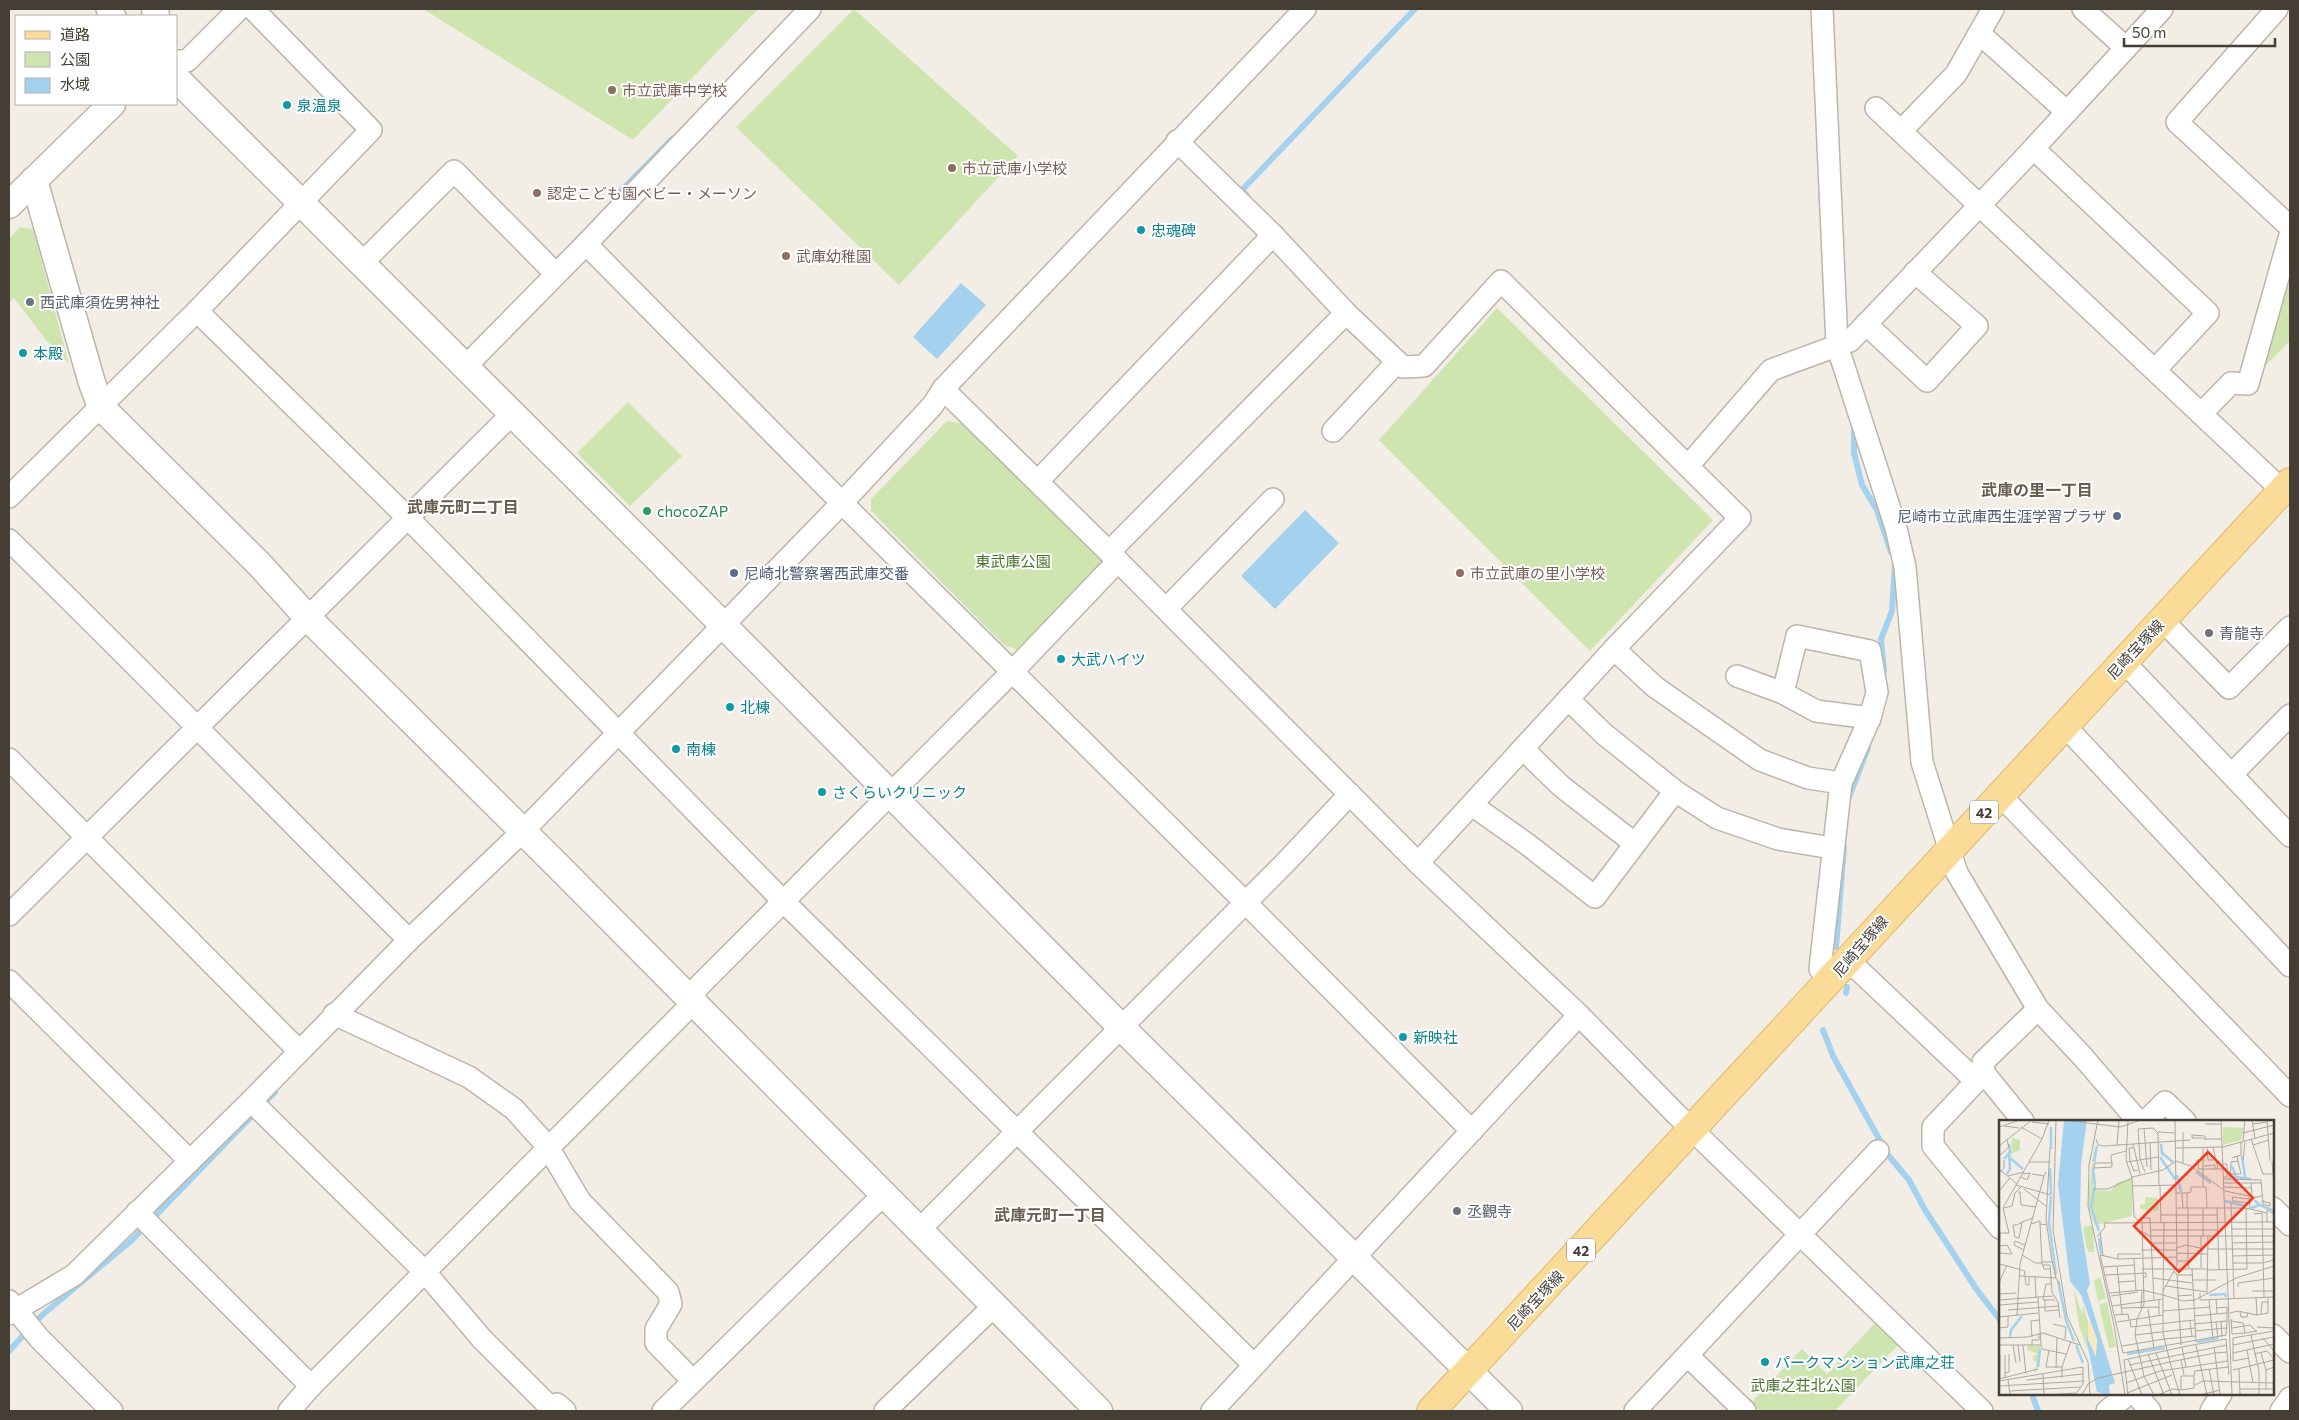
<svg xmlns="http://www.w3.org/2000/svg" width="2299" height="1420" viewBox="0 0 2299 1420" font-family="Commissioner,'Noto Sans JP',sans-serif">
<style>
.green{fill:#cee5b0}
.water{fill:#a4d1ed}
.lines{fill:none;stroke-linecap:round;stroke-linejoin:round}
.stream{stroke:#a4d1ed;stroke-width:6}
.minor-casing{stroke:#bdb5a9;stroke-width:24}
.tertiary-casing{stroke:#bdb5a9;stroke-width:29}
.primary-casing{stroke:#dfb867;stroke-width:30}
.minor{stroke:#fff;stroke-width:21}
.tertiary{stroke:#fff;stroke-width:26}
.primary{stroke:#fadb97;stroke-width:28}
.education-dot{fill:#8d6e63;stroke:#fff;stroke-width:2}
.culture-dot{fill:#0f9aa8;stroke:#fff;stroke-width:2}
.worship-dot{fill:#6b7280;stroke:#fff;stroke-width:2}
.leisure-dot{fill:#2e9e5b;stroke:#fff;stroke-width:2}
.service-dot{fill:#5c6f8a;stroke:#fff;stroke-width:2}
.labels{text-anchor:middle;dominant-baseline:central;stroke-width:4;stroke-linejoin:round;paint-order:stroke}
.shield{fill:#fff;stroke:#7c7872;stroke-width:1}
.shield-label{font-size:14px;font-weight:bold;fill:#443e35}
.education-label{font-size:15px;fill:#785e54;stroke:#fff;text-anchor:start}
.culture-label{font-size:15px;fill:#0d838f;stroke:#fff;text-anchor:start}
.worship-label{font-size:15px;fill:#5b616d;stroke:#fff;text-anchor:start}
.leisure-label{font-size:15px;fill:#27864d;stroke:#fff;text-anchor:start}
.service-label{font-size:15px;fill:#4e5e75;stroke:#fff;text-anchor:end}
.park-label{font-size:15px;fill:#48742b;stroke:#fff}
.street-label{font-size:15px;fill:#443e35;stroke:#fff}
.neighbourhood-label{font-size:16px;font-weight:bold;fill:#675c4d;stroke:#fff}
.inset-river{fill:none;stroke:#a4d1ed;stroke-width:2.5}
.inset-road{fill:none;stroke:#aca89f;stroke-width:1}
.view{fill:#f2381d;fill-opacity:0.15;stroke:#f2381d;stroke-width:2.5}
.inset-edge{fill:none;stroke:#443e35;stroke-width:2.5}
</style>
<rect width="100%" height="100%" fill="#f2eee6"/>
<g class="green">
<path d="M 423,9 L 758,9 L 633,140 Z"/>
<path d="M 854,9 L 1018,156 L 899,285 L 736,127 Z"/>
<path d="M 20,227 L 33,229 L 69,364 L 46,340 L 14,298 L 9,303 L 9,239 Z"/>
<path d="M 2286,285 L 2290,289 L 2290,341 L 2264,367 Z"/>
<path d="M 1497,308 L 1713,520 L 1590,651 L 1379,440 Z"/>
<path d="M 628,402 L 682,456 L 630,506 L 577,453 Z"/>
<path d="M 947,421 L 966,424 L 1104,556 L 1102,565 L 1018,650 L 1004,645 L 871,511 L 871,499 Z"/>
<path d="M 1877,1321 L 1900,1343 L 1835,1411 L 1759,1411 L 1751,1403 L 1802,1349 L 1827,1374 Z"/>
</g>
<g class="water">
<path d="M 961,283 L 986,305 L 937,359 L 913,337 Z"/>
<path d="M 1305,510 L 1339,543 L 1275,609 L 1241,576 Z"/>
</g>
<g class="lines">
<g class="stream">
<path d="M 619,193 L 673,138"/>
<path d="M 1247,196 L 1242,190 L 1415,9"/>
<path d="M 1854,424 L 1854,453 L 1862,485 L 1877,510 L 1891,552"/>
<path d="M 1884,671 L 1881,639 L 1892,611 L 1895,564"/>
<path d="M 1849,797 L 1868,748"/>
<path d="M 1836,947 L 1844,847"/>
<path d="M 1846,993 L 1847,987"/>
<path d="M 1823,1030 L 1833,1056 L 1888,1155 L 1909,1180 L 1925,1210 L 1977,1290 L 2000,1320"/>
<path d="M 9,1351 L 41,1316 L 132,1240 L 275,1092"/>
<path d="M 2032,1394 L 2038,1411"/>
</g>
<defs>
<g id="minor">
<path d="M 107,9 L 115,16"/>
<path d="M 1822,9 L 1837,345 L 1896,528 L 1905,567 L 1922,762 L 1957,873 L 2038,1009 L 2083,1057 L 2138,1121"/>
<path d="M 2083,9 L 2126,48"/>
<path d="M 2277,9 L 2177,122 L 2290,227"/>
<path d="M 1980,34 L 2067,112"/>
<path d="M 176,61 L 187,61 L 239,9"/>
<path d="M 1876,108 L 2283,491"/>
<path d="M 1901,131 L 1956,74 L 1993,9"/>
<path d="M 2034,149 L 2208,313 L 2155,370"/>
<path d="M 586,244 L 842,503 L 1246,903 L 1472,1131"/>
<path d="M 361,264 L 454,171 L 556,274"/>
<path d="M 197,311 L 409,519 L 783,901 L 1254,1365"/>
<path d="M 1346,313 L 1403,367 L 1424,366 L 1501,281 L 1740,518 L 1614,649 L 1418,863"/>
<path d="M 1866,324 L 1927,381 L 1977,326 L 1915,272"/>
<path d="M 464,368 L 586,244 L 810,9"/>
<path d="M 943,389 L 1109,552 L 1418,863 L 1579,1015 L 1676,1114 L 1982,1411"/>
<path d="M 2201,414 L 2231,383 L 2248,384 L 2290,235"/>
<path d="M 1333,431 L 1397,362"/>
<path d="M 1688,466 L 1771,370 L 1850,341 L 2020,163 L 2162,9"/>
<path d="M 1038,481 L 1273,235"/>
<path d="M 9,497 L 197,311 L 371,130 L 253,9"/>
<path d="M 9,540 C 144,672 275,807 409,940"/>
<path d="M 1109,552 L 1346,313 L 1273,235 L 1177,141"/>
<path d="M 1166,609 L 1273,499"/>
<path d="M 2162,620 L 2229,688 L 2290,627"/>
<path d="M 1614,649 L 1655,687 L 1760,760 L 1808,778 L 1841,783"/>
<path d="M 2124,662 L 2290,836"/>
<path d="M 1737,676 L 1783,693 L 1816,711 L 1870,718"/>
<path d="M 1783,693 L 1797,636 L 1870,651 L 1877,692 L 1870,718 L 1841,783 L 1820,969 L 1830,981"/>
<path d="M 1568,699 L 1604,734 L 1675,791 L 1717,818 L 1778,839 L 1832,848"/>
<path d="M 2064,725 L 2290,966"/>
<path d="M 1523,749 L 1561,786 L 1634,843"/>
<path d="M 9,759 L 299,1051"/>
<path d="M 2232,774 L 2290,715"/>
<path d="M 2000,795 L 2290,1096"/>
<path d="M 1472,805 L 1527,844 L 1595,897 L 1675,791"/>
<path d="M 9,915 L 511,415"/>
<path d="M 1847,959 L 1976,1081"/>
<path d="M 9,981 L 189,1160"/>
<path d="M 334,1014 L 469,1077 L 514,1109 L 548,1147 L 580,1201 L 668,1292 L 671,1304 L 656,1329 L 656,1343 L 693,1381"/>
<path d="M 1984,1073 L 1983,1062 L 2038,1009"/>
<path d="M 251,1101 L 424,1271 L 482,1339 L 552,1409 L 557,1404 L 565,1411"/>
<path d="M 2146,1121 L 2165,1102 L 2185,1121"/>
<path d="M 2273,1208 L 2290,1225"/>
<path d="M 137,1212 L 311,1386 L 289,1411"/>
<path d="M 2000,1228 L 1933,1146 L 1933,1127 L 1984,1073 L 2023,1121"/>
<path d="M 919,1230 L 1286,862 L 1350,794"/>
<path d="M 9,1301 L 39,1338 L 112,1411"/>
<path d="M 9,1314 L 74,1275 L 251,1101 L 409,940 L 523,831 L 842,503 L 933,405 L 943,389 L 1305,9"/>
<path d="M 2273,1335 L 2290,1352"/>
<path d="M 1688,1356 L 1745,1411"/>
<path d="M 311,1386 L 692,1004 L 697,988 L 1012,672 L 1118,561"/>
<path d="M 2136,1394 L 2150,1411"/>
<path d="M 663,1411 L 884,1194"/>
<path d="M 885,1411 L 994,1306"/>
<path d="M 1212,1411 L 1579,1015"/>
<path d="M 1635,1411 L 1878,1151"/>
<path d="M 2107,1411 L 2128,1394"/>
<path d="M 2211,1411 L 2221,1394"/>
<path d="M 2281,1411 L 2290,1398"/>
</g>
<g id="tertiary">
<path d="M 155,9 L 156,16"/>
<path d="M 176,78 L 645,546 L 1122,1028 L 1509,1411"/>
<path d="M 34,180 L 92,383 L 101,407 L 260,565 L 308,618 L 557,865 L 1099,1411"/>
<path d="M 9,205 L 112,104"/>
</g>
<path id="primary" d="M 1431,1411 L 2290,482"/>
</defs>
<use href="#minor" class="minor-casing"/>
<use href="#tertiary" class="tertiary-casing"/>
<use href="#primary" class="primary-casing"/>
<use href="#minor" class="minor"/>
<use href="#tertiary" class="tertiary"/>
<use href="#primary" class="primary"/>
</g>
<g class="education-dot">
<circle cx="612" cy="90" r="5"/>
<circle cx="952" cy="168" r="5"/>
<circle cx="537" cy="193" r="5"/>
<circle cx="786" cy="256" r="5"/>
<circle cx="1460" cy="573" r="5"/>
</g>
<g class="culture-dot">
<circle cx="287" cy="105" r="5"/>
<circle cx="1141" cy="230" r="5"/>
<circle cx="23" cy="353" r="5"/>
<circle cx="1061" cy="659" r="5"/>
<circle cx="730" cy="707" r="5"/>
<circle cx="676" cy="749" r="5"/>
<circle cx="822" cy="792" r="5"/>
<circle cx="1403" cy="1037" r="5"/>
<circle cx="1765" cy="1362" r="5"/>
</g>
<g class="worship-dot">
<circle cx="30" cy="302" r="5"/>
<circle cx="2209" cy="633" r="5"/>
<circle cx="1457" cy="1211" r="5"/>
</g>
<circle class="leisure-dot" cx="647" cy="511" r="5"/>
<g class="service-dot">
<circle cx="2117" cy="516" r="5"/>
<circle cx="734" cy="573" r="5"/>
</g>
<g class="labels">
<g class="shield">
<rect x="1970" y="800.5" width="28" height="23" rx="4"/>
<rect x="1567" y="1238.5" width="28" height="23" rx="4"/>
</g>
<g class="shield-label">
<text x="1984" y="812">42</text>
<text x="1581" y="1250">42</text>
</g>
<g class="education-label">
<text x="622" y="90">市立武庫中学校</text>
<text x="962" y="168">市立武庫小学校</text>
<text x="547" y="193">認定こども園ベビー・メーソン</text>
<text x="796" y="256">武庫幼稚園</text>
<text x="1470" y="573">市立武庫の里小学校</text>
</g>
<g class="culture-label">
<text x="297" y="105">泉温泉</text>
<text x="1151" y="230">忠魂碑</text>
<text x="33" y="353">本殿</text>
<text x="1071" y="659">大武ハイツ</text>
<text x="740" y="707">北棟</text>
<text x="686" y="749">南棟</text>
<text x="832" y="792">さくらいクリニック</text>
<text x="1413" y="1037">新映社</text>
<text x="1775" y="1362">パークマンション武庫之荘</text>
</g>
<g class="worship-label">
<text x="40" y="302">西武庫須佐男神社</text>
<text x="2219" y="633">青龍寺</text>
<text x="1467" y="1211">丞觀寺</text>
</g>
<g class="leisure-label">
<text x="657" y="511">chocoZAP</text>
</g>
<g class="service-label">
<text x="2107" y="516">尼崎市立武庫西生涯学習プラザ</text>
<text x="744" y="573" text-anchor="start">尼崎北警察署西武庫交番</text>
</g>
<g class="park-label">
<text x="1013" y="561">東武庫公園</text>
<text x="1803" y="1385">武庫之荘北公園</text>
</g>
<g class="street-label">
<text transform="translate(2135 649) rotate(-47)">尼崎宝塚線</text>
<text transform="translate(1860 946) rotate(-49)">尼崎宝塚線</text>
<text transform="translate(1535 1300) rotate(-47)">尼崎宝塚線</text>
</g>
<g class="neighbourhood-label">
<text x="2037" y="489">武庫の里一丁目</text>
<text x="463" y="506">武庫元町二丁目</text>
<text x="1050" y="1214">武庫元町一丁目</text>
</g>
</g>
<g transform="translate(1999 1120)">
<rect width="275" height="275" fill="#f2eee6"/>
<path d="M 224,7 L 245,8 L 242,20 L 224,25 ZM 13,18 L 21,20 L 21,30 L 12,34 ZM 96,19 L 94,70 L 112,71 L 117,63 L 133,58 L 133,96 L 96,105 L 90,90 L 89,71 L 93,70 L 90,70 ZM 146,77 L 159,78 L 160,90 L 147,93 L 146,89 L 141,89 L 141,85 L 146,84 ZM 94,105 L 95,132 L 89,132 L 86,121 L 89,120 L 86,119 L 84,107 ZM 101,157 L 107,178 L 99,181 L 95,160 ZM 74,166 L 83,194 L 84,185 L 89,202 L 89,219 L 86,215 L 89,231 L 80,206 ZM 108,182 L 117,227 L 110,228 L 100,185 ZM 28,226 L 41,226 L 38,251 L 35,252 L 38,242 L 35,241 L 34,236 L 39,234 L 29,230 L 33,252 Z" fill="#cee5b0"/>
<path d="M 89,202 L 93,203 L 98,219 L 97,238 L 89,219 Z" fill="#f6eac2"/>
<path d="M 65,0 L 88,0 L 82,44 L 81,100 L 91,163 L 88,171 L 116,263 L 110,265 L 111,275 L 98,272 L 86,213 L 97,237 L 98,219 L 82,175 L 71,161 L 59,64 Z" fill="#a4d1ed"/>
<path class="inset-river" d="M 162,24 L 163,33 L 174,42M 52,29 L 52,7M 243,36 L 246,57M 161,37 L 176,59M 11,38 L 24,49M 5,39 L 11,32 L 10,24M 95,42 L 98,26M 233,46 L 237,57 L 252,59M 51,48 L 52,74M 94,48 L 96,66 L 92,87 L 100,111M 197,52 L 212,63M 8,54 L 11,49 L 10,33M 178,55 L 182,72M 52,76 L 50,103 L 57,155M 226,81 L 246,86M 261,85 L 275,91M 252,88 L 261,85 L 255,80M 100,118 L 102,134M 59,161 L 67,200 L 75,221M 210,175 L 226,174 L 227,177M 11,217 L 12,210 L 23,196M 198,222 L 219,218M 77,225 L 84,243M 128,234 L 166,228M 39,247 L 41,229"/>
<path class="inset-road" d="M 57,0 L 54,110 L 68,196 L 89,242 L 91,275M 65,0 L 121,7 L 142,0M 99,0 L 90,45 L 89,86 L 115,205 L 126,275M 129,0 L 127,40 L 133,58 L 135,96 L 141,103M 222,0 L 233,275M 253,0 L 256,18M 268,0 L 271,41M 33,2 L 50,4M 206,4 L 222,4M 253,4 L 268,2M 5,6 L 20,8M 0,7 L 21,0M 22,7 L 43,19M 145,8 L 148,47M 159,12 L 176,13M 184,12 L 184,43M 244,13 L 275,5M 203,18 L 193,18 L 193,15 L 206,16 L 206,19M 97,19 L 99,25 L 105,26 L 191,20M 204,19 L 223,19M 252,19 L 264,54 L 275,54M 244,21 L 246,0M 151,23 L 152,50M 134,24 L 141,54M 118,25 L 120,0M 254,25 L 270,20M 0,26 L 33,0M 204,27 L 204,67 L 207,67 L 208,88M 208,27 L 209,40 L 215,40M 214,27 L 219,49M 134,28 L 130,28 L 131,41 L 135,51 L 139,50M 177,28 L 224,27 L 275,13M 0,36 L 10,27 L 8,20M 233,38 L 242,35 L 242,22M 244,40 L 246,22M 273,41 L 275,66M 30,42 L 51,42M 128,42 L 159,37M 113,43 L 96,43 L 95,48 L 113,47 L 113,43 L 112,38 L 112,35 L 127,31M 224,44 L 228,44 L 228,57 L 224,57M 205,46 L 216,45 L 216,49M 0,49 L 18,64M 199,49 L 224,49M 200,49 L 198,40 L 205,40M 146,52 L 141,39 L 139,9 L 154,8 L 159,13 L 160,65M 0,53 L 5,48 L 5,40M 33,54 L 45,56 L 47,52M 231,54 L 242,54 L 239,41M 9,56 L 25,52M 22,57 L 28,60 L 31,53 L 24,54M 133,57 L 164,50 L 177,41 L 192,46 L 226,71 L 250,76 L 251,89M 224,59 L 262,60 L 264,84 L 271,86 L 271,83 L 263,81M 231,59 L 232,42 L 239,41 L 238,36M 224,63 L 262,63M 252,63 L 253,78 L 263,76M 17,65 L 52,75M 134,66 L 177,65M 161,66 L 162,103M 225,67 L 253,68M 25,69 L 48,87M 95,69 L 109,69 L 133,58M 0,71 L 11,58M 19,72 L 21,72 L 22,85 L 37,87M 177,73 L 188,73 L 188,88M 183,73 L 184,88M 188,73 L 192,72 L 192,67 L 204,67M 250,79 L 233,77 L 234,81 L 251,83M 232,83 L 235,178M 5,88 L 13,86 L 16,73 L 22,67M 178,88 L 247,88 L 268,93M 189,88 L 189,141M 204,88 L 204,116M 218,88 L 220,149M 255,94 L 263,93 L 265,177M 162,95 L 218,95M 23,102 L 20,118 L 16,117 L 14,105 L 18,105 L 23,102 L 34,98M 268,102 L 268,90 L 275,94M 32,104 L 41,101 L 41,104 L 48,105M 41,104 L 43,143 L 45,149 L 52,149M 233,109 L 275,109M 151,110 L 219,110M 142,111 L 151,116 L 226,116M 101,112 L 104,135M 0,113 L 10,113 L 4,88 L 43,19 L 50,0M 202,116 L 202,148M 226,116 L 275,116M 98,117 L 106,107 L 105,103 L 275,102M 151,123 L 178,123M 233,123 L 275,122M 0,126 L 8,125 L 13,134 L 0,133M 178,128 L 187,125 L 201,128M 208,129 L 275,129M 25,130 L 15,125 L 16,121 L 26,125M 142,130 L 178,130M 178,133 L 208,134M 23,135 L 36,143 L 43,143M 234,136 L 275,135M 178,137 L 119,139 L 101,135 L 124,233 L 227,215 L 228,201 L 195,204M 119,139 L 119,134 L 142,134M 135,139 L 137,171M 53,141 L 57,158M 178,141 L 189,141 L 190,148M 43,142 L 53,142 L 47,99 L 51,28M 234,143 L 263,143 L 275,140M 1,144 L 26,151 L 25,156M 44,145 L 51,145 L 53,172 L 59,182 L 61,198M 0,146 L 1,113M 118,146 L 123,194M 104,147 L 135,145M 193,148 L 197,222M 143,149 L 208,149M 208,150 L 248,149 L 247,88M 175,152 L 178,154 L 182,225M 106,155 L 147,153 L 147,157 L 144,157M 178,155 L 194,155M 20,156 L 57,158 L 61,165M 26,156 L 27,165 L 30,165 L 30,156M 36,156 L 37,177M 154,158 L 193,163M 193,160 L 217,160M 119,162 L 136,161M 0,163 L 8,145M 52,164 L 47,164 L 44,180 L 56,180M 167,166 L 208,172M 239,167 L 239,163 L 275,158M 164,171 L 178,145 L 176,0M 253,171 L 275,171M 111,173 L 143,170 L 164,175 L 165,103M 201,173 L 201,180 L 275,177M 208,173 L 209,116M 0,174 L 17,173M 112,176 L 139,172M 178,176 L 193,175M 39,177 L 42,225M 257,177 L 258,195M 217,179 L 218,194M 0,180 L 54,176M 46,180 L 46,191 L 60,190M 210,180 L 214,219M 0,185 L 39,182M 113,186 L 164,179M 122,188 L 160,187M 218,188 L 228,187 L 228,201M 142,189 L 143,171M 149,189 L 155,229M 9,190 L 60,186M 164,191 L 211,187M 241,192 L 242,197 L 248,197 L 249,192M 231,193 L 239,191 L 257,195 L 269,193 L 269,177M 262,194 L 263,182 L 270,182M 18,195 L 21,144 L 45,56M 116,195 L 129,194 L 130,200M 160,195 L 160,179M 195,196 L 228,193M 0,197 L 39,193M 232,199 L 233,214 L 246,213M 131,200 L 132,207 L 195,200M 191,201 L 193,216M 222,201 L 223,217M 232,201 L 244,203 L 246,213 L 258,211M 118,202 L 164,195M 217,202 L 219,218M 54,204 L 67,207 L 66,219M 258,207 L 275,208M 0,208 L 9,207 L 9,196M 233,208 L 251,205 L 258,212M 196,211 L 227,208M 136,215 L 196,208M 252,215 L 260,251 L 260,275M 33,217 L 32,201 L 40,200M 0,218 L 28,217 L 44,213 L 81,225M 264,218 L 275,231M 165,219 L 197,216M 0,225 L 42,225 L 43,229 L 67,234M 14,225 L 17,243M 19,225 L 21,242M 24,225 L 27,254M 33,225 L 33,220 L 40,220 L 40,214M 197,225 L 208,275M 234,225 L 275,217M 123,226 L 165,219M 183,227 L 187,247M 215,227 L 216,233 L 228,232M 50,230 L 47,247 L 63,247M 248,230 L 254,263M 157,233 L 173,275M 234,233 L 275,224M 262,233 L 267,250M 149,234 L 165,275M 255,234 L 268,231 L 275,239M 1,235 L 1,259M 129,239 L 143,275M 182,240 L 185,255M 234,241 L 234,218 L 275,211M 234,241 L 250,238M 130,245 L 228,225M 57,248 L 58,218M 210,249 L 215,275M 240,249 L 241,275M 234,250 L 275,240M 6,253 L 10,252 L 10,234M 44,253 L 45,275M 195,256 L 196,251 L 229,247M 6,258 L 6,235M 63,258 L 63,247 L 72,221M 0,259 L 39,249M 9,260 L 11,275M 28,260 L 84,254M 0,261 L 84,247 L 84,264 L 76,275M 127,263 L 161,251 L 229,241M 196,265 L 204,261 L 275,263M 0,266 L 85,261M 241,269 L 275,269M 267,269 L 267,250 L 275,247M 10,271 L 82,267M 128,273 L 173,255M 49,275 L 76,273M 83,275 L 89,264 L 99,258 L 171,242 L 164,213 L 164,175 L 184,181 L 196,180 L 237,158 L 275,146M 129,275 L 125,240 L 183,227 L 227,219 L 230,255M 155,275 L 145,256 L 136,215 L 138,199 L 145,184 L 143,98 L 151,98 L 155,180M 159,275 L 173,269 L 174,269 L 182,270 L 183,270 L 195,268 L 195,256 L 182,256 L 182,270M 181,275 L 171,242 L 216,233 L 221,275M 201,275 L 221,270"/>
<path class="view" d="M 209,32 L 254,78 L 180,152 L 135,106 Z"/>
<rect width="275" height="275" class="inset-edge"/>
</g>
<rect width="2299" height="1420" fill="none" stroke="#443e35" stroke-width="20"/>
<rect x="15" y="15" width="162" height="90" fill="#ffffff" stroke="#b4b2ae"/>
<rect x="25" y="31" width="25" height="8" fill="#fadb97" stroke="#b4b2ae"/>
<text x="60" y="40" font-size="15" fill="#443e35">道路</text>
<rect x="25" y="52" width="25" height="15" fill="#cee5b0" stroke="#b4b2ae"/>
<text x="60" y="65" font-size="15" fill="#443e35">公園</text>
<rect x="25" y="78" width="25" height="15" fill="#a4d1ed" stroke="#b4b2ae"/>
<text x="60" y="90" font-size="15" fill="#443e35">水域</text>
<path d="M2124 38v8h151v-8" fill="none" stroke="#443e35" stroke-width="2.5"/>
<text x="2132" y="38" font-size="15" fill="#443e35" stroke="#ffffff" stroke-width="4" paint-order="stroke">50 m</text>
</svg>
